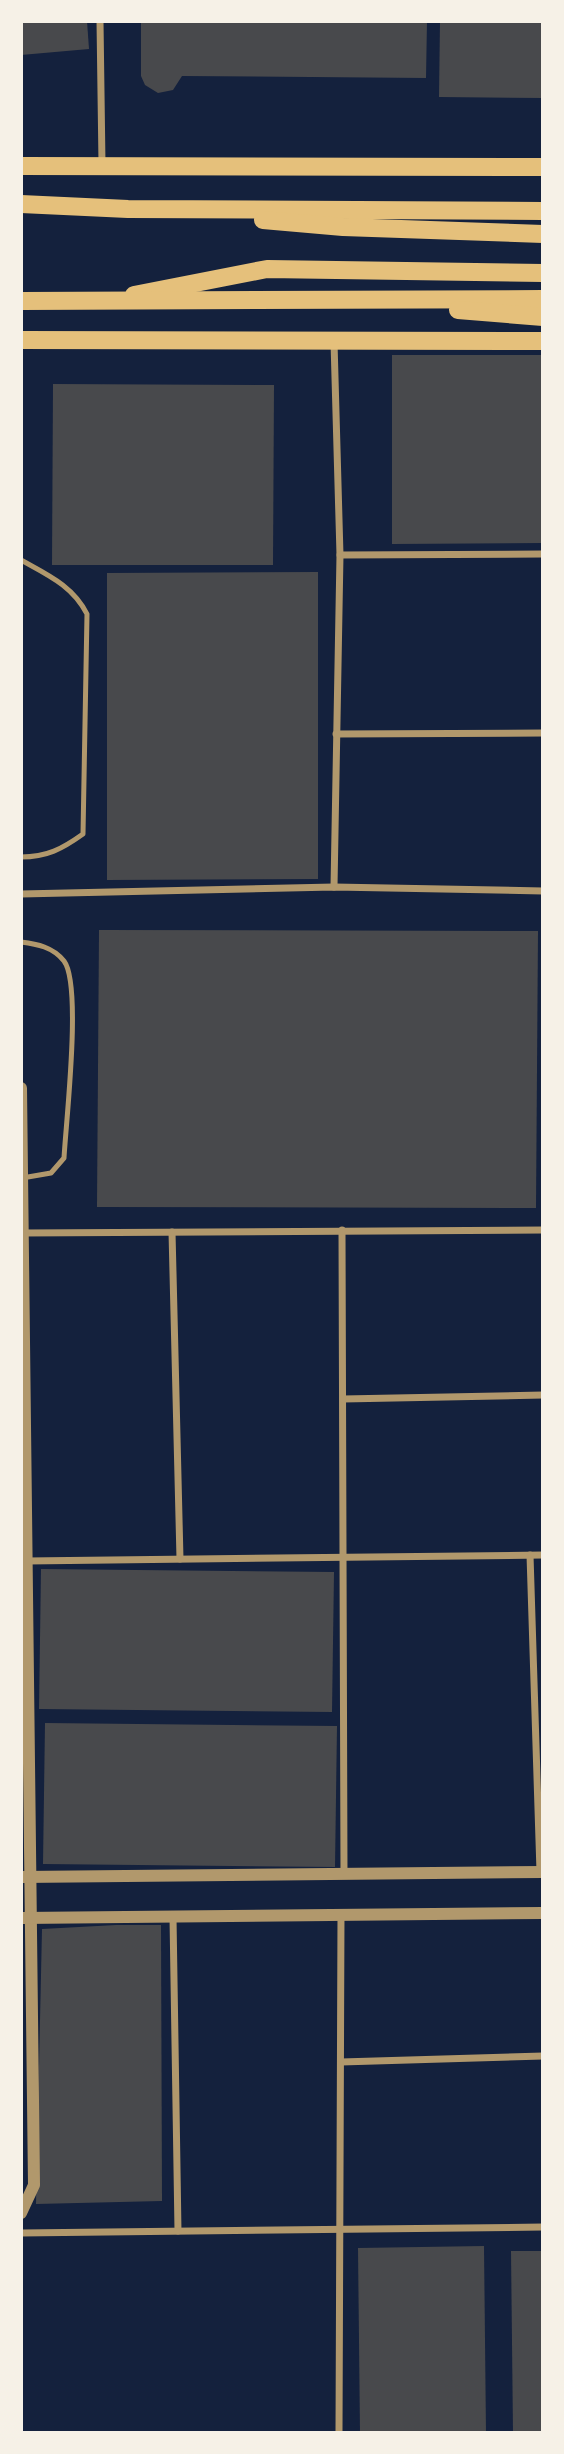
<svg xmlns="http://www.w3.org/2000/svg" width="564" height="2454" viewBox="0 0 564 2454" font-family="'Playfair Display',serif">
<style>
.building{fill:#48494c}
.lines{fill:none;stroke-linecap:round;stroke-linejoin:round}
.service{stroke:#b1986c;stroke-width:5}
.minor{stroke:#b1986c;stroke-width:7}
.tertiary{stroke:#b1986c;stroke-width:12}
.primary{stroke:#e5c07b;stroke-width:18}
.trunk{stroke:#e5c07b;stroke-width:18}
</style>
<rect width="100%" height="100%" fill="#14213d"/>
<g class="building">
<path d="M 21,21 L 87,21 L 89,49 L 21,55 Z"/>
<path d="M 141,21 L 427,21 L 426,78 L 182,76 L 173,90 L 158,93 L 145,85 L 141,76 Z"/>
<path d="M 440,21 L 543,21 L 543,98 L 439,97 Z"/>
<path d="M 392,355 L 543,355 L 543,543 L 392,544 Z"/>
<path d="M 53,384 L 274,385 L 273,565 L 52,565 Z"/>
<path d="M 318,572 L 318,879 L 107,880 L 107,573 Z"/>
<path d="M 99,930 L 538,931 L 536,1208 L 97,1207 Z"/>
<path d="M 41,1569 L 334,1572 L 332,1712 L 39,1709 Z"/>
<path d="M 45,1723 L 337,1726 L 335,1867 L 43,1864 Z"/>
<path d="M 116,1925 L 161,1925 L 162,2201 L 36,2204 L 42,1929 Z"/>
<path d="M 484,2246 L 486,2433 L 360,2433 L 358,2248 Z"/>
<path d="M 511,2251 L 543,2251 L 543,2433 L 513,2433 Z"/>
</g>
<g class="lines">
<g class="service">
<path d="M 21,560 C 48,575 73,586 87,614 L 83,834 C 62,849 47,857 21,857"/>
<path d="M 21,942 C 37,944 53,947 64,961 C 82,985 66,1121 64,1158 L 51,1173 L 22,1178"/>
</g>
<g class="minor">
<path d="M 100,21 L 102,164"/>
<path d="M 334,342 L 340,555 L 334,887"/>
<path d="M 340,555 L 543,554"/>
<path d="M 336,734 L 543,733"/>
<path d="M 21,894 L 334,887 L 543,891"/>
<path d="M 342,1230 L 344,1874"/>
<path d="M 172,1232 L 180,1559"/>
<path d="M 23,1233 L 543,1230"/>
<path d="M 343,1399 L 543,1395"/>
<path d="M 530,1555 L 540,1872"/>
<path d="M 27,1561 L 543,1555"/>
<path d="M 173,1917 L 178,2231"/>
<path d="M 341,2062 L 543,2056"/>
<path d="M 21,2233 L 543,2227"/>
<path d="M 339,2433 L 341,1915"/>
</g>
<g class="tertiary">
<path d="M 21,1088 L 34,2185 L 21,2213"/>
<path d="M 21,1877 L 543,1872"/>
<path d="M 21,1918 L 543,1913"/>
</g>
<g class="primary">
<path d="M 21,166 L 543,167"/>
<path d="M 21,340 L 543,341"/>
</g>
<g class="trunk">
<path d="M 21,204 L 128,209 L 543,211"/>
<path d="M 263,220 L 343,227 L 543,234"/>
<path d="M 134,295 L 267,269 L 543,273"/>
<path d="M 21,301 L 543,299"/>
<path d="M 458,310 L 543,317"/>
</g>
</g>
<rect width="564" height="2454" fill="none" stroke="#f6f1e7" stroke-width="46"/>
</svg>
